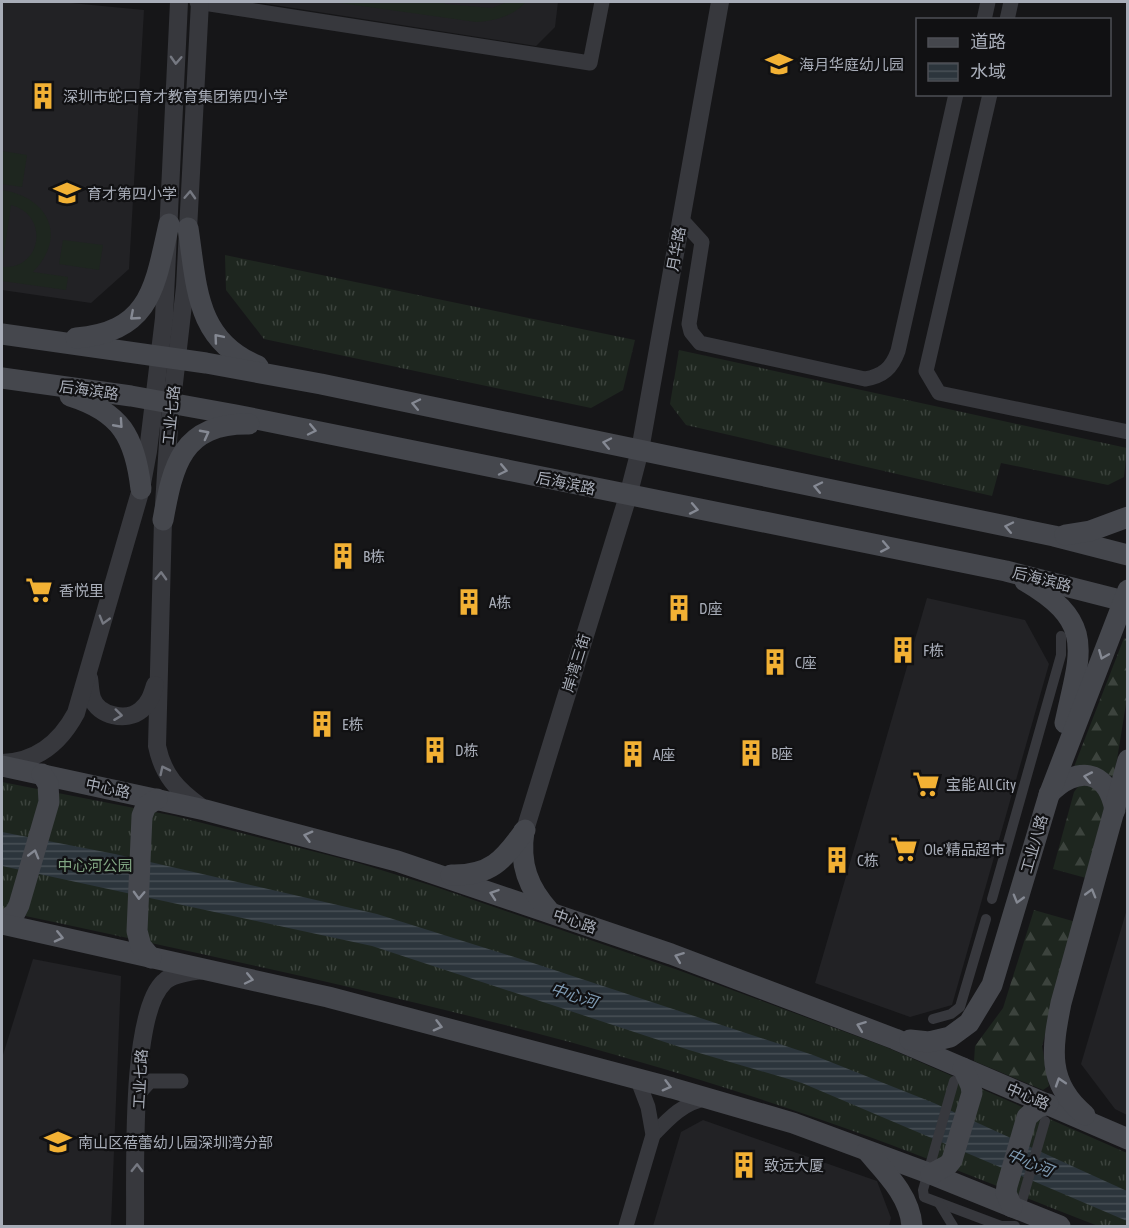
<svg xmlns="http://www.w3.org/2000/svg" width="1129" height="1228" viewBox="0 0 1129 1228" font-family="'Asap Condensed','Noto Sans SC',sans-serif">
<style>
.built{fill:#222225}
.grass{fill:url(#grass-tufts)}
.forest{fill:url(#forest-firs)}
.pitch{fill:#1e261f}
.water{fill:url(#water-rules)}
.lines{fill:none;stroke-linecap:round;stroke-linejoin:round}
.pedestrian{stroke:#37383d;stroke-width:10}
.minor{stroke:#37383d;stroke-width:15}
.tertiary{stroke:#37383d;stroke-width:18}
.secondary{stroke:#45474d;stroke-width:21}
.oneway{stroke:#757881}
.oneway2{stroke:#858993}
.labels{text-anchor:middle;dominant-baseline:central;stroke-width:4.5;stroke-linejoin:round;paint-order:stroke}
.poi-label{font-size:15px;fill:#a8adb8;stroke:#111113;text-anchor:start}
.street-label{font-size:15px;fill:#a8adb8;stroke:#111113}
.park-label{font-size:15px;fill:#7fa381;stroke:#111113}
.water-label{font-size:16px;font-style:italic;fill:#7f9bb3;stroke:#111113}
</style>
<defs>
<pattern id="grass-tufts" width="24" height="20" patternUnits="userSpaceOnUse" patternTransform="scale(1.5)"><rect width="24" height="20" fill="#1e261f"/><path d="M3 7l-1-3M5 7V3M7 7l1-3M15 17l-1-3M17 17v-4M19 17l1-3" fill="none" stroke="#3c433d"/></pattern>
<pattern id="forest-firs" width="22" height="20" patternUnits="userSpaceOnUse" patternTransform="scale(1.5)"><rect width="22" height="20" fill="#1e261f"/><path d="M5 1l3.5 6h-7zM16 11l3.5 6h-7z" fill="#3c433d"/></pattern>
<pattern id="water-rules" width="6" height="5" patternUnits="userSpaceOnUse" patternTransform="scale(1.5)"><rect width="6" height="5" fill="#2c353c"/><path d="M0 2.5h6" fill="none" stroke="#485056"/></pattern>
</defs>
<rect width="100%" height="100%" fill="#161618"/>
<g class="built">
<path d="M 2,2 L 61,2 L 144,10 L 129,269 L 91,303 L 2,290 Z"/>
<path d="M 255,2 L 558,2 L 555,27 L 536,46 Z"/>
<path d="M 927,598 L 1025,620 L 1049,664 L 952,1005 L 910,1017 L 815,983 Z"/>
<path d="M 1127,909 L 1128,1115 L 1127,1115 L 1115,1109 L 1081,1064 Z"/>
<path d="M 33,959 L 121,976 L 111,1226 L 2,1226 L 2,1058 Z"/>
<path d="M 703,1120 L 877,1181 L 891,1218 L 889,1226 L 653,1226 L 681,1132 Z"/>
</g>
<g class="grass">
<path d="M 225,255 L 635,340 L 623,390 L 591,408 L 264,339 L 226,290 Z"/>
<path d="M 679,350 L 1127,448 L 1124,477 L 1108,485 L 1001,463 L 992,496 L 686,425 L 670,404 Z"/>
<path d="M 2,782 L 175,816 L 355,862 L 433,886 L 678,970 L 886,1047 L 1127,1153 L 1127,1226 L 1098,1226 C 1005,1190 913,1151 819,1119 C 553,1026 276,970 2,911 Z"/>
</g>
<g class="forest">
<path d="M 1124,638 L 1127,639 L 1127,698 L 1114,778 L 1100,769 L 1072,772 Z"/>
<path d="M 1092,783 L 1107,797 L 1086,878 L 1053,869 L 1074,792 L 1080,784 Z"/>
<path d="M 1034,910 L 1076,922 L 1042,1046 L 1049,1086 L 1043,1090 L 974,1061 L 975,1046 L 1003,1008 Z"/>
</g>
<g class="pitch">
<path d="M 333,2 L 445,2 L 445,4 L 492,8 L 507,2 L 526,2 C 513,16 495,21 476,22 Z"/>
<path d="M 2,151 L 27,155 L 22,187 L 2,184 Z"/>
<path d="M 2,190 C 48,197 68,236 33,272 L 68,277 L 66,290 L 2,281 L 2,267 C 42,270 50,215 11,205 L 2,267 Z"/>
<path d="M 63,240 L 103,245 L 99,270 L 59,264 Z"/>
</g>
<path class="water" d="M 2,832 L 115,854 L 377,914 L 527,961 L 813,1055 L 934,1103 L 1127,1191 L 1127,1221 L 802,1083 L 689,1050 L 372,946 L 2,866 Z"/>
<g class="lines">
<g class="pedestrian">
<path d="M 992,899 L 1061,655 L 1061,636"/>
<path d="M 933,1019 L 951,1014 L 960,1007 L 986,919"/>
<path d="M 954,1081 L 923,1190 L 924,1197 L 1001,1226 L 1015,1226"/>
<path d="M 939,1203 L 953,1226"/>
<path d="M 1019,1211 L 1045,1121"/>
</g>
<g class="minor">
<path d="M 197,2 L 590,63 L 602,2"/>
<path d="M 984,20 L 988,2"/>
<path d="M 1007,20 L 1011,2"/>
<path d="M 990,94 L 926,371 L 939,393 L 1128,432"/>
<path d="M 681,219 L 702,242 L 689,324 L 691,332 L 700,343 L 865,379 C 883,376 892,368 898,351 L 956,94"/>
<path d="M 139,1093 L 150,1081 L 181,1081"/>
<path d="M 653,1135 C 670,1117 683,1103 708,1098"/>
<path d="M 626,1226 L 653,1135 L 648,1107 L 637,1078"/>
</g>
<g class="tertiary">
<path d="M 200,2 L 185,287 L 169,427 L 163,520 L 157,746 C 163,775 177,790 201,807"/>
<path d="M 89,678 C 90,684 90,692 92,698 C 98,716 127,722 141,710 C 149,704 152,695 155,685"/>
<path d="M 2,763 C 36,762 60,743 76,713 L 141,489 L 148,451 L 164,318 L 179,2"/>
<path d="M 525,830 L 628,496 L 640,450 L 720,2"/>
<path d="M 135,1226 C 136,1176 129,1014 164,982 C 173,973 191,972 203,970"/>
</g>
<g class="secondary">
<path d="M 188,228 C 197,286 195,340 258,366"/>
<path d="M 2,334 L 206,363 L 321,384 L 1054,536 L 1128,555"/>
<path d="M 76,338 C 151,332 155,286 169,224"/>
<path d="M 2,378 L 131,396 L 236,415 L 1006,571 L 1128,602"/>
<path d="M 70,396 C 121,412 135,437 141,489"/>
<path d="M 163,520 C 173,465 182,423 249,424"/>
<path d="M 1065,535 L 1090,531 L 1128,517"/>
<path d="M 1025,581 C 1097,623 1080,652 1065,723"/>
<path d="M 2,766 L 205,810 L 397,861 L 671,954 L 895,1039 L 1128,1139"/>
<path d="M 1049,794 C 1076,766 1107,768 1115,810"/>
<path d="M 524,831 C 519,864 528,888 550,912"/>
<path d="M 451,875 C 490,876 503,861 525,830"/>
<path d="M 2,923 L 15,913 L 19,905 L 49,802 L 48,784 L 42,774"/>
<path d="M 2,924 L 328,997 L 672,1088 L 793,1123 L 931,1174 L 1060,1226"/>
<path d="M 151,958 L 141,946 L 137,931 L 142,816 L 146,806 L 157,799"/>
<path d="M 910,1040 L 929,1042 L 950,1037 L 969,1023 L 992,985 L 1049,795 L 1128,590"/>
<path d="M 1085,1115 C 1046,1083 1052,1048 1061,1003 L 1128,760"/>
<path d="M 867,1151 C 886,1173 910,1196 912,1226"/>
<path d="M 931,1174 L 948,1165 L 952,1160 L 972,1093 L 971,1086 L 963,1068"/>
<path d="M 1012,1207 L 1006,1193 L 1007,1186 L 1027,1117 L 1037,1108 L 1048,1104"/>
</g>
</g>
<defs><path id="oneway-chevron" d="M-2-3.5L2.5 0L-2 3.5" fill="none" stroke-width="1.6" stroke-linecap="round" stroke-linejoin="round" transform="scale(1.5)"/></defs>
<g class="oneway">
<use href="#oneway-chevron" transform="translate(176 60) rotate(93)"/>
<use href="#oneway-chevron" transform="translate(190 195) rotate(-87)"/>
<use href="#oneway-chevron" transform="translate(161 576) rotate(-88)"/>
<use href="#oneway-chevron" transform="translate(104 620) rotate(106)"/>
<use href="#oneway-chevron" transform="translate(118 715) rotate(7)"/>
<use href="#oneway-chevron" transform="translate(164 770) rotate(-116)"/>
<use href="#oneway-chevron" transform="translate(137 1168) rotate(-89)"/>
</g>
<g class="oneway2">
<use href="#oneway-chevron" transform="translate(134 316) rotate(139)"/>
<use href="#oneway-chevron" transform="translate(218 338) rotate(-130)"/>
<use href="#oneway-chevron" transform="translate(416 404) rotate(-168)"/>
<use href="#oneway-chevron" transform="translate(119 424) rotate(48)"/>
<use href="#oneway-chevron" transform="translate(312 430) rotate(12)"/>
<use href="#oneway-chevron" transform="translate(205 434) rotate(-28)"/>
<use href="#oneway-chevron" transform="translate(607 443) rotate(-168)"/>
<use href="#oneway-chevron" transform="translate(503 470) rotate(12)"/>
<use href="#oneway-chevron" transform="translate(818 487) rotate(-168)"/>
<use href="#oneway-chevron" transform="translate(694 509) rotate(11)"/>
<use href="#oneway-chevron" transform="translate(1009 527) rotate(-168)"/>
<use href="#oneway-chevron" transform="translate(885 547) rotate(11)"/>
<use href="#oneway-chevron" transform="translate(1103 655) rotate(112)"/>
<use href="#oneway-chevron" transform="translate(1088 777) rotate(-169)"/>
<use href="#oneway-chevron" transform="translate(308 836) rotate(-165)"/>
<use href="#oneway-chevron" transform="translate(34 854) rotate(-74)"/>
<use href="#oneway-chevron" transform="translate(1091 893) rotate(-74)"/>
<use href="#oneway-chevron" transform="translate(494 894) rotate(-161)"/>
<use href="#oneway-chevron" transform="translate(139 895) rotate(92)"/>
<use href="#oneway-chevron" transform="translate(1018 899) rotate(106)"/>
<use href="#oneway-chevron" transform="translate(59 937) rotate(13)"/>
<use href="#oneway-chevron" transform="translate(679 957) rotate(-159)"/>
<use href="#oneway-chevron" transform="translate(249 979) rotate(12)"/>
<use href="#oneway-chevron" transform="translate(438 1026) rotate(15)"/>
<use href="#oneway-chevron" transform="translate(861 1026) rotate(-159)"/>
<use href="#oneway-chevron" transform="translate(1060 1082) rotate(-108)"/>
<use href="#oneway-chevron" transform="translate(667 1086) rotate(15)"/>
</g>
<defs>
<symbol id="school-bare" viewBox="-9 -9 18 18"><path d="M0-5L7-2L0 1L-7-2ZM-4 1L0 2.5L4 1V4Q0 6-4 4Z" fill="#f2b134" stroke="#111113" stroke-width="2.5" paint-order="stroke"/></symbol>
<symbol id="building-bare" viewBox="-9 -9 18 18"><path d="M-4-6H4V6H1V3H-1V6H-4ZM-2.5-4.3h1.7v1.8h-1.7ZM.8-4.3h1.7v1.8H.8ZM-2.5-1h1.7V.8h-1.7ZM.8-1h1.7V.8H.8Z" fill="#f2b134" stroke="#111113" stroke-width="2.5" paint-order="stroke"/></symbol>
<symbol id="supermarket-bare" viewBox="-9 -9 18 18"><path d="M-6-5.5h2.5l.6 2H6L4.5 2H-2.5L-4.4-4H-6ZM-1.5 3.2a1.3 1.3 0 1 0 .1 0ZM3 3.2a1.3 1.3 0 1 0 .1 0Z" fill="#f2b134" stroke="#111113" stroke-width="2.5" paint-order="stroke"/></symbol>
</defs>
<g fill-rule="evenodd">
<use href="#school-bare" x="760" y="45" width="38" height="38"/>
<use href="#building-bare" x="24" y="77" width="38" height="38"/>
<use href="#school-bare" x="48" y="174" width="38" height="38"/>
<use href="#building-bare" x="324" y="537" width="38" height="38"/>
<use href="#supermarket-bare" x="20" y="571" width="38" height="38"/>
<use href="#building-bare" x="450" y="583" width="38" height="38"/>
<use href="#building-bare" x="660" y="589" width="38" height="38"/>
<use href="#building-bare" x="884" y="631" width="38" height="38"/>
<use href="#building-bare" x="756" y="643" width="38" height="38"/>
<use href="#building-bare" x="303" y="705" width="38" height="38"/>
<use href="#building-bare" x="416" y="731" width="38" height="38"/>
<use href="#building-bare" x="732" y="734" width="38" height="38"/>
<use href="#building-bare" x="614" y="735" width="38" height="38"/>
<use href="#supermarket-bare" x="907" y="765" width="38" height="38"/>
<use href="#supermarket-bare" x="885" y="830" width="38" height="38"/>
<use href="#building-bare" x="818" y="841" width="38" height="38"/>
<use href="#school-bare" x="39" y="1123" width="38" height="38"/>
<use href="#building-bare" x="725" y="1146" width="38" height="38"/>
</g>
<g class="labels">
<g class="poi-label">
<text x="799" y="64">海月华庭幼儿园</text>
<text x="63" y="96">深圳市蛇口育才教育集团第四小学</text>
<text x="87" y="193">育才第四小学</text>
<text x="363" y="556">B栋</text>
<text x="59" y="590">香悦里</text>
<text x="489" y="602">A栋</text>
<text x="699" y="608">D座</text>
<text x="923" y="650">F栋</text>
<text x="795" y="662">C座</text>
<text x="342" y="724">E栋</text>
<text x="455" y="750">D栋</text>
<text x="771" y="753">B座</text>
<text x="653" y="754">A座</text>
<text x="946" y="784">宝能 All City</text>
<text x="924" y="849">Ole'精品超市</text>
<text x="857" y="860">C栋</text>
<text x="78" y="1142">南山区蓓蕾幼儿园深圳湾分部</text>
<text x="764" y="1165">致远大厦</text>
</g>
<g class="street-label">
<text transform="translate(676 249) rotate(-80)">月华路</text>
<text transform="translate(89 390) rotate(8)">后海滨路</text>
<text transform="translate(171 415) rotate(-84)">工业七路</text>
<text transform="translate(566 483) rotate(12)">后海滨路</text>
<text transform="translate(1042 579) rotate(14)">后海滨路</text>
<text transform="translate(576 663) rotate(-73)">岸湾三街</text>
<text transform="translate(108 788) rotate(12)">中心路</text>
<text transform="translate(1034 844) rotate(-74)">工业八路</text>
<text transform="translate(575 921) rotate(19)">中心路</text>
<text transform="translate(140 1079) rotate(-87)">工业七路</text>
<text transform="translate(1028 1096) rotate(23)">中心路</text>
</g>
<g class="park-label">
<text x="95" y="865">中心河公园</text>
</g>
<g class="water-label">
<text transform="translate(574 995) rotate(18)">中心河</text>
<text transform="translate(1030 1162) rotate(23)">中心河</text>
</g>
</g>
<rect width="1129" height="1228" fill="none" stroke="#a8adb8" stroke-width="6"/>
<rect x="916" y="18" width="195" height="78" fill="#111113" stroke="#4d4f55" stroke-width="1.5"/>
<rect x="928" y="38" width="30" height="9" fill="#45474d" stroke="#4d4f55" stroke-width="1.5"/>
<text x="970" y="48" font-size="18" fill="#a8adb8">道路</text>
<rect x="928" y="63" width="30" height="18" fill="url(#water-rules)" stroke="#4d4f55" stroke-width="1.5"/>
<text x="970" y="78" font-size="18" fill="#a8adb8">水域</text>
</svg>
